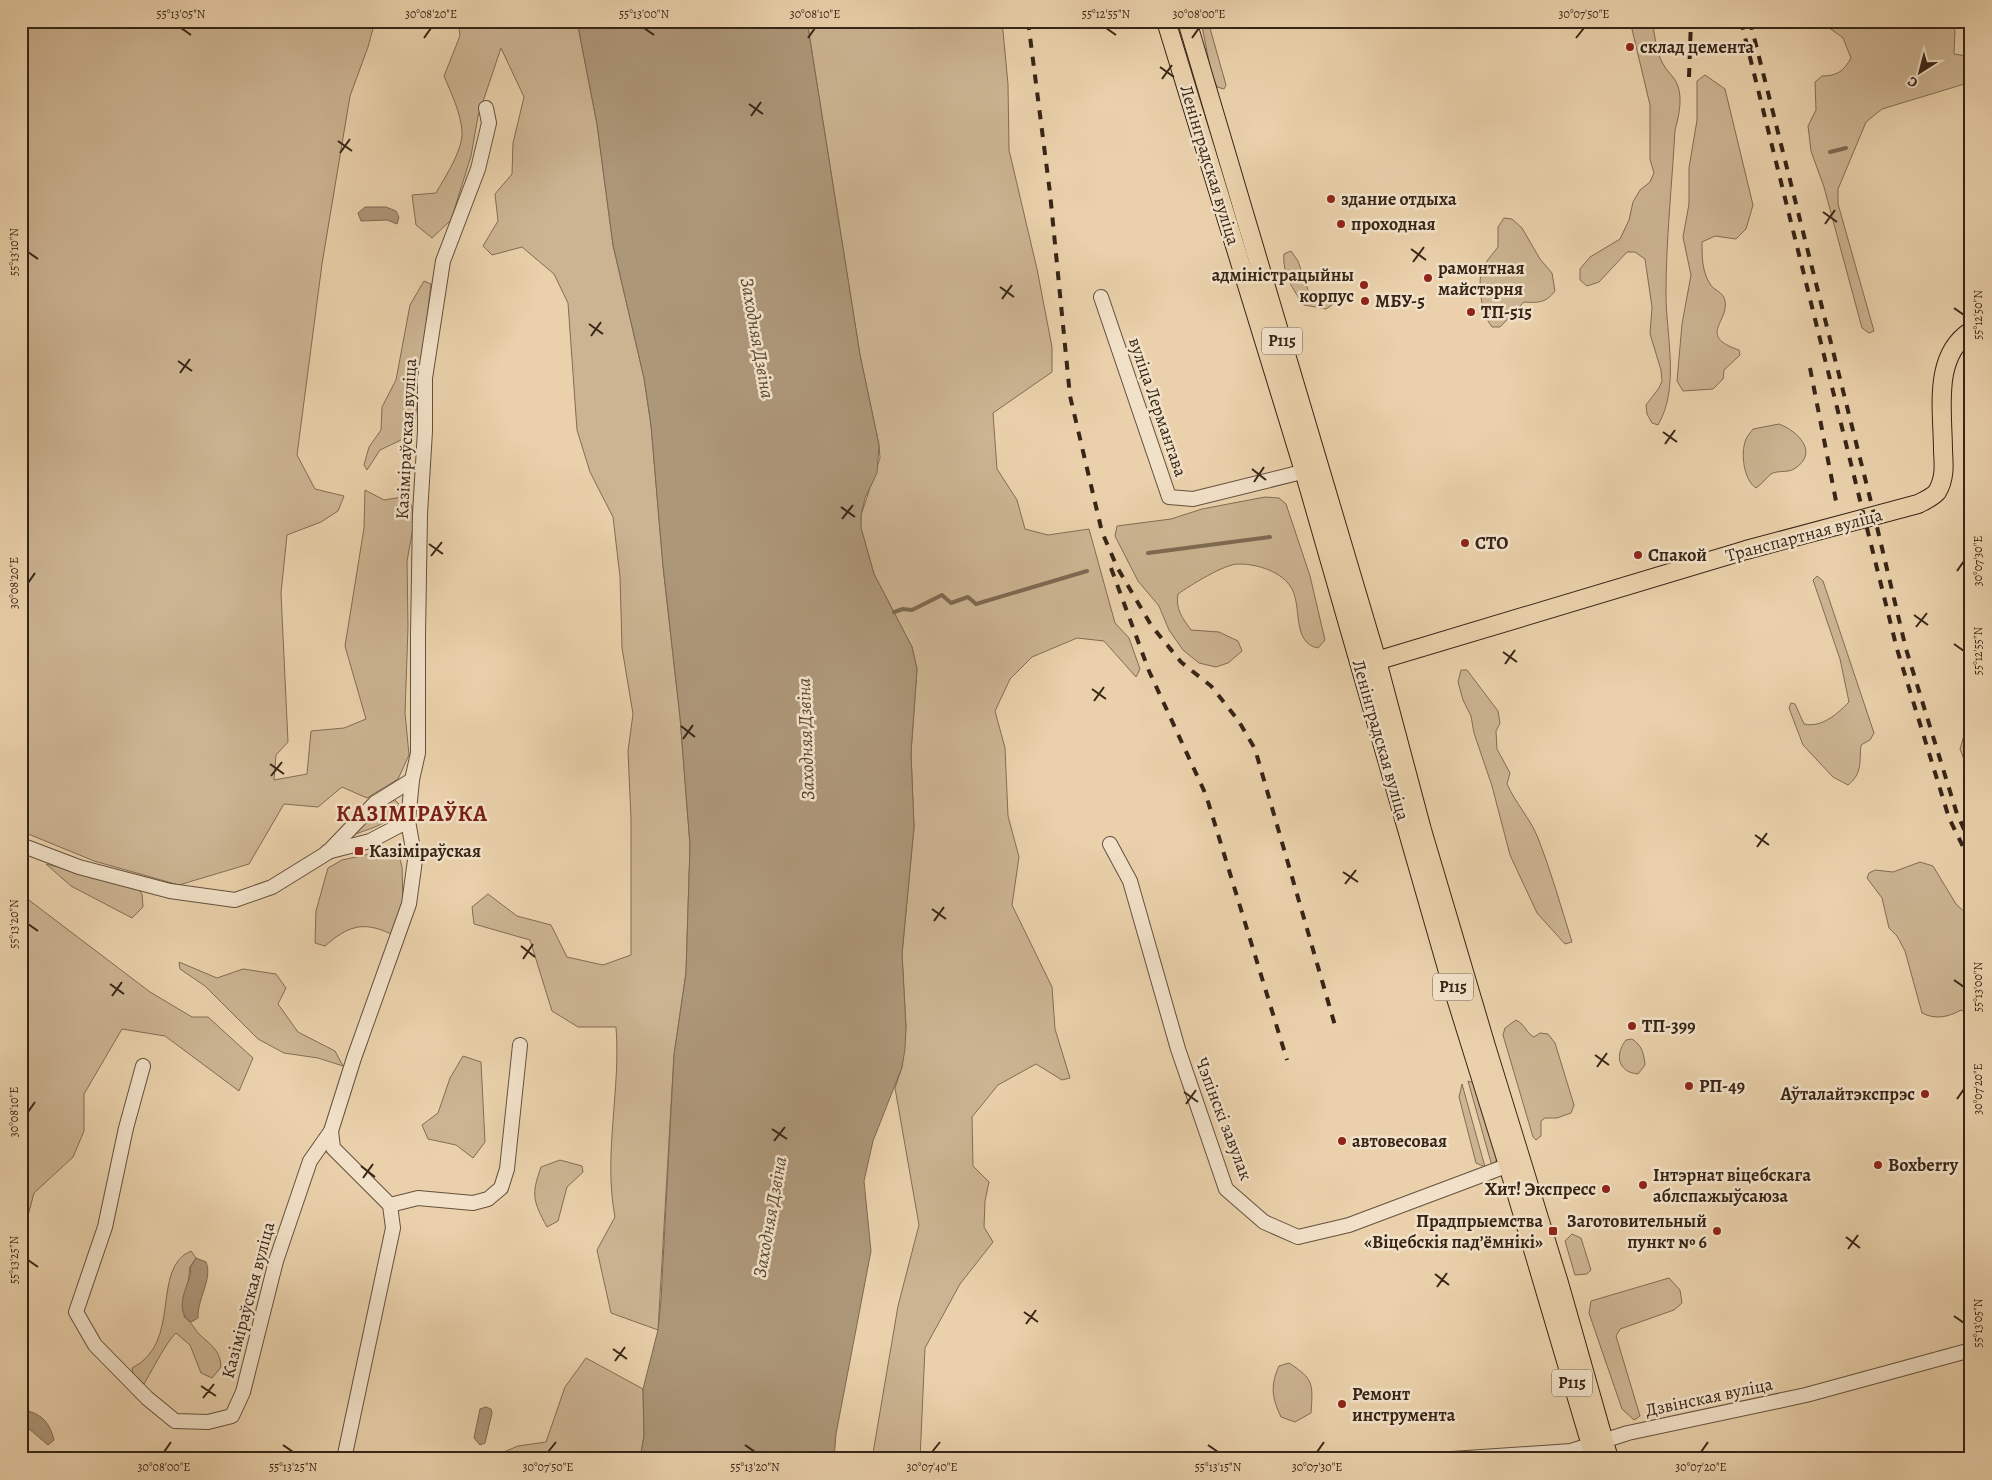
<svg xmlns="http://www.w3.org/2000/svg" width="1992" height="1480" viewBox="0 0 1992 1480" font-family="Alegreya,serif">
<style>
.green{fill:#ccb492;stroke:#826c54}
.water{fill:#ad9779;stroke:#7e6952}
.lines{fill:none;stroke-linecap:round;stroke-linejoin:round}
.stream{stroke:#7e6952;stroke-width:4}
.minor-casing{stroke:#64503c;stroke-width:16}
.major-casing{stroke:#372517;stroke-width:20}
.minor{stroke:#f1e1c8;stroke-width:14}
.major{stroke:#ead1ab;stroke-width:18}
.rail{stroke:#372517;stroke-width:4;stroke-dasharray:9 9;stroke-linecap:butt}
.ticks{fill:none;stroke:#372517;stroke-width:2}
.poi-dot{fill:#8f2418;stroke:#f1e1c8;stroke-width:2}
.labels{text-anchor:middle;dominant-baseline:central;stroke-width:5;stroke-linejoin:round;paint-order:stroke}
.shield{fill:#f1e1c8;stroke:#6f5d4c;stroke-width:1}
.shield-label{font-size:16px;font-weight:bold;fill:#372517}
.poi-label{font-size:18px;font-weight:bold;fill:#372517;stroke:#f1e1c8;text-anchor:start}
.street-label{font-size:18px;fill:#372517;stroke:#f1e1c8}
.water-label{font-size:19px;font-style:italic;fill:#5a4734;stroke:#f1e1c8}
.district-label{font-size:22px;font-weight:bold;letter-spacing:1px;fill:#7a1f14;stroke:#f1e1c8}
.neatline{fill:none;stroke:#372517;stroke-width:2}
.ticks-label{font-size:12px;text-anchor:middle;fill:#372517}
</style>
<rect width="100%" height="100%" fill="#ead1ab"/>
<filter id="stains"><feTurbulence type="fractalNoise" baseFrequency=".004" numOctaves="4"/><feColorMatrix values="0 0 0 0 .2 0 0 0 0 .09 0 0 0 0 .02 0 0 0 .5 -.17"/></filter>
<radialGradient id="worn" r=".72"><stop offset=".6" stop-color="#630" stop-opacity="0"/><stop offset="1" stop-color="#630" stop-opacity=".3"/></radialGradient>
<g class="green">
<path d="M 21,21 L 375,21 L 368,47 L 350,96 L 322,264 L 297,455 L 315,489 L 344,496 L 338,511 L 321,522 L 287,535 L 281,593 L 288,742 L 276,755 L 274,780 L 307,774 L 311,731 L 344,728 L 366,719 L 345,646 L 364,528 L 365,490 L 384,500 L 408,496 L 415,517 L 407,561 L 408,627 L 405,713 L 409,755 L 398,779 L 367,798 L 342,787 L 318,807 L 284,804 L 249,864 L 179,885 L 94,861 L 21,831 Z"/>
<path d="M 458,21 L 577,21 L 597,124 L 613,245 L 644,378 L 651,425 L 663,566 L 680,717 L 690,845 L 686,973 L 674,1055 L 658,1330 L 611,1313 L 597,1250 L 615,1217 C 603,1155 621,1090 616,1027 L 578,1027 L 552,1011 L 530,940 L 474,924 L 472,907 L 488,894 L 517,916 L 551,925 L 567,957 L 603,965 L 631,955 L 631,819 L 628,751 L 633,714 L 622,648 L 620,577 L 613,517 L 590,472 L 577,430 L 568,303 L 554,274 L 522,247 L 492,255 L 483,246 L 498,221 L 495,194 L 512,174 L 513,143 L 524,97 L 501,48 L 478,116 L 471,156 L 451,220 L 432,238 L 416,225 L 412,195 L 436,193 C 445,177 463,150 462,132 C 461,113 451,93 444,76 L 460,36 Z"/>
<path d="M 807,21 L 893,21 L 897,27 L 913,29 L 917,21 L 1002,21 L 1008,84 L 1009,150 L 1037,269 L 1052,347 L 1052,372 L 993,413 L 997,469 L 1017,500 L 1025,529 L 1048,535 L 1089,529 L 1115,623 L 1129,638 L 1140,669 L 1136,677 L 1104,641 L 1077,638 L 1032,657 L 1010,679 L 995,711 L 1005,748 L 1008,816 L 1019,857 L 1012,905 L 1052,987 L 1055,1029 L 1070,1078 L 1062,1080 L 1036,1064 L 998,1085 L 972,1117 L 973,1166 L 989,1182 L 985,1201 L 984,1227 L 993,1242 L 960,1284 L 925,1348 L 920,1459 L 872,1459 L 898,1306 L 919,1225 L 895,1088 L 902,1067 L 906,1027 L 902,954 L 914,827 L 911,753 L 917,669 L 912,647 L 874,574 L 861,528 L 861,515 L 880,458 L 879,445 L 860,355 Z"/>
<path d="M 1201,21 L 1208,21 L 1226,85 L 1224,89 L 1217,87 L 1211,72 Z"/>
<path d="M 1630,21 L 1652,21 C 1655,35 1656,52 1663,64 C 1666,70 1671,74 1675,80 C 1684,95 1679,115 1675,130 C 1672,185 1666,239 1666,294 C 1666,335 1680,388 1658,425 L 1652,423 L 1647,414 L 1646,405 L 1659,388 L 1662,381 L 1661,370 L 1650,334 L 1652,307 L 1645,259 L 1635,252 L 1627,252 L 1599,282 L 1587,286 L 1580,280 L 1580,269 L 1590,257 L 1620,239 L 1629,220 L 1633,202 L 1640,190 L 1650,182 L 1654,173 L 1650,159 L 1650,105 Z"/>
<path d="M 1820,21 L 1947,21 L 1955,30 L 1954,54 L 1967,56 L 1971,82 L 1882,109 L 1866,122 L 1838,189 L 1838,204 L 1874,331 L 1869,333 L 1862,328 L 1824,187 L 1811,151 L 1808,126 L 1816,110 L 1815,82 L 1822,76 C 1837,76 1844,71 1851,58 L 1843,38 Z"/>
<path d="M 1705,75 L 1725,89 L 1753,205 L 1746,229 L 1736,239 L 1715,236 L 1702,242 C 1702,257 1702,271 1710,284 C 1714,291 1723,291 1725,301 C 1729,322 1697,336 1739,350 L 1740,355 L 1724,370 L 1723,379 L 1713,389 L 1683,391 L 1677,381 L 1682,324 L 1691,275 L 1683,237 L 1689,204 L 1689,168 L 1697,120 L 1697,81 Z"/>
<path d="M 1504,218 L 1512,219 L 1522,228 L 1540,259 L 1552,273 L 1555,291 C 1546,303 1538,303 1524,302 L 1500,327 L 1492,327 C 1482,315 1478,289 1481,273 C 1484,263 1492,255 1498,247 L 1498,227 Z"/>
<path d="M 1291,251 L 1298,261 L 1309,293 L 1319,298 L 1330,298 L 1332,305 L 1326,309 L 1304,305 C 1293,290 1282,273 1284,254 Z"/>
<path d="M 424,281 L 431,284 L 415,420 L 403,439 L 380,450 L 367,470 L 364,465 L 369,447 L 381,430 L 382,407 L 396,380 L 410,305 Z"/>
<path d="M 1779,424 C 1798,431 1820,453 1794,469 C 1788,473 1777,470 1771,474 C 1766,478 1762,484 1756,488 C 1744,480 1740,454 1746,439 C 1747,436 1751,432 1753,429 Z"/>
<path d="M 1265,497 L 1279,498 L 1286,504 L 1310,576 L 1325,640 L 1318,648 C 1292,643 1302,608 1292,589 C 1283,572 1258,564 1239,564 C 1226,563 1189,586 1178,594 C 1175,609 1183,619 1191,630 L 1219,632 L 1238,641 L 1242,651 L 1228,663 L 1216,667 L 1199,663 L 1183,650 L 1169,630 L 1159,606 L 1138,581 L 1115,536 L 1117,526 L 1171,519 L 1202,509 Z"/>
<path d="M 1817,576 L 1823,581 L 1874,733 L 1870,740 L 1861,745 C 1859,762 1863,773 1848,785 L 1833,777 L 1803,745 L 1789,708 L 1791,703 L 1795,704 L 1804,724 C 1822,728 1837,714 1849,702 L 1840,659 L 1813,580 Z"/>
<path d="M 1461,670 L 1467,670 L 1498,711 L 1500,723 L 1496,731 L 1497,749 L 1510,773 L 1507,784 C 1516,804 1530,818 1538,838 C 1551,871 1561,907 1572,942 L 1565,944 L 1537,913 L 1510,855 L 1492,786 L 1474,733 L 1471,716 L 1463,700 L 1458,682 Z"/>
<path d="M 1965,732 L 1971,732 L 1971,778 L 1960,749 Z"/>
<path d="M 394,799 L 399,804 C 393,824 371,828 353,835 L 384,804 Z"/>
<path d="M 397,848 L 402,867 L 403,906 L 391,934 C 362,920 347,927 325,946 L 315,943 L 316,911 L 328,868 L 342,860 Z"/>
<path d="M 1920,862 L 1933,866 L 1956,904 L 1971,918 L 1971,1015 L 1961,1010 C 1949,1017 1935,1020 1922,1013 L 1905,951 L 1897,936 L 1889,928 L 1882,898 L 1867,878 L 1869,873 L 1875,870 L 1893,872 Z"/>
<path d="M 46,864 L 136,886 L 142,894 L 143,907 L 132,918 L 71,886 Z"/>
<path d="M 21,894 L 150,992 L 192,1017 L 208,1017 L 253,1058 L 239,1091 L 165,1036 L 122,1029 L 84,1094 L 84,1131 L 73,1157 L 34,1193 L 21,1242 Z"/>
<path d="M 179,962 L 217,978 L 243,969 L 276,974 L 286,988 L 278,1004 L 298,1032 L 335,1051 L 343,1066 L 318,1058 L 284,1053 L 258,1039 L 205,986 L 180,969 Z"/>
<path d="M 1516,1020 C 1526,1025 1526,1033 1534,1037 L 1540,1033 L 1548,1034 L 1555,1043 L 1574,1105 L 1571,1113 L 1557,1118 L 1545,1118 L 1541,1121 L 1541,1136 L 1536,1140 L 1533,1137 L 1503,1035 L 1505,1028 Z"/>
<path d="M 1632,1039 C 1642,1045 1644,1054 1645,1065 L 1638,1074 C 1617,1072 1615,1054 1626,1040 Z"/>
<path d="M 463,1056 L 481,1062 L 485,1142 L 473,1158 L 456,1145 L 428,1139 L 422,1125 L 438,1113 L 450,1078 Z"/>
<path d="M 1468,1081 L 1474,1083 L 1497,1159 L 1492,1166 Z"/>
<path d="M 1462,1084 L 1485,1167 L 1476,1163 L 1459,1097 Z"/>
<path d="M 560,1160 L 582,1166 L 583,1172 L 567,1187 L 558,1221 L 547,1227 C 533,1201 531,1195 541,1167 Z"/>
<path d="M 1572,1234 L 1581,1238 L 1591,1270 L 1587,1274 L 1575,1275 L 1565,1241 Z"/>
<path d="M 191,1251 L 196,1258 L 190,1267 L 184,1317 C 192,1322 194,1329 200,1335 C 212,1346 220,1350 221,1367 L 212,1378 L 201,1373 L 190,1345 L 176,1333 C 167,1341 151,1372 144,1384 L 133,1374 L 132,1368 C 183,1343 150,1268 191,1251 Z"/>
<path d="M 1669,1278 L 1680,1290 L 1682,1303 L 1674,1310 L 1620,1329 L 1616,1336 L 1640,1416 L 1634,1420 L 1622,1409 L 1589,1313 L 1591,1301 Z"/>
<path d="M 586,1358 L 643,1389 L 644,1436 L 640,1459 L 487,1459 L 518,1446 L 546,1442 L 565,1387 Z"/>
<path d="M 1289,1363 C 1314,1379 1313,1384 1311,1413 L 1295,1422 L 1281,1417 C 1272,1398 1270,1386 1279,1366 Z"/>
</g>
<g class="water">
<path d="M 577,21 L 807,21 L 860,355 L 879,445 L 877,473 L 865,498 L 861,515 L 861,528 L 874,574 L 912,647 L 917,669 L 911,753 L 914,827 L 902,954 L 906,1027 L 905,1049 L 902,1067 L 873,1141 L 864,1181 L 871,1251 L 836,1434 L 834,1459 L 640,1459 L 644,1436 L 643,1389 L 658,1330 L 661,1300 L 674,1055 L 686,973 L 690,845 L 680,717 L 663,566 L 651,425 L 644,378 L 613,245 L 597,124 Z"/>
<path d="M 365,207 L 386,207 L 396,211 L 399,217 L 397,224 L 387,220 L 361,221 L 358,213 Z"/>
<path d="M 196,1258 L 206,1262 C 213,1279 197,1299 198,1318 L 191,1322 C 174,1311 186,1289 191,1273 L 190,1268 Z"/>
<path d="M 486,1407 L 491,1409 L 492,1413 L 485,1443 L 480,1445 L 474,1438 L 480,1409 Z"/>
<path d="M 28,1411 C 43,1415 50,1424 54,1440 L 48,1445 L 21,1422 L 22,1413 Z"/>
</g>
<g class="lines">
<g class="stream">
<path d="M 1830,152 L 1846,148"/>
<path d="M 1148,553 L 1270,537"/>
<path d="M 894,612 L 903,609 L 912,610 L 942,595 L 951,603 L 968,597 L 976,604 L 1087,571"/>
</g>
<defs>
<g id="minor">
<path d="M 1101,297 L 1169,497 L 1193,499 L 1314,469"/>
<path d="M 1110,844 L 1130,881 L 1178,1049 L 1226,1189 L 1264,1222 L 1298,1237 L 1349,1225 L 1517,1162"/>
<path d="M 21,845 L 79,867 L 170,891 L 235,900 L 272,887 L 327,853 L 375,803 L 412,780"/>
<path d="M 327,852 L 370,841 L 408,821"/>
<path d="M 143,1066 L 126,1128 L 105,1227 L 76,1312 L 95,1345 L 147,1398 L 175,1421 L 208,1422 L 232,1416 L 243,1392 L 276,1261 L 310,1161 L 331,1131 L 354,1058 L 409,904 L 415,860 L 408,821 L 412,780 L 418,753 L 418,634 L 420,514 L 425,431 L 425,378 L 443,261 L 478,169 L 489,123 L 486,108"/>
<path d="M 331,1131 L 333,1148 L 390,1205 L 393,1228 L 344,1459"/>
<path d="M 390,1205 L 418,1198 L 473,1203 L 488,1199 L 501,1188 L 507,1169 L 520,1045"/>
<path d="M 1452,1459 L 1571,1451 L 1628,1433 L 1806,1395 L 1971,1350"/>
</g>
<g id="major">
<path d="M 1166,21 L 1304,471 L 1451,982 L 1508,1165 L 1595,1459"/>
<path d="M 1187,21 L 1377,661 L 1422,830 L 1486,1046 L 1559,1283 L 1609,1459"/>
<path d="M 1366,664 L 1746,550 L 1918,504 C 1924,501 1933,497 1937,492 C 1945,479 1944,465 1943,451 C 1943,411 1932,356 1971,331"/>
</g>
</defs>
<use href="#minor" class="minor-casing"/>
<use href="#major" class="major-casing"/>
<use href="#minor" class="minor"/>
<use href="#major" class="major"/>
<g class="rail">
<path d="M 1028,21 L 1050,193 L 1070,396 L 1102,532 L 1117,567 L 1151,625 L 1181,662 L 1211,686 L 1238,720 L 1255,749 L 1336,1029"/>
<path d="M 1741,21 L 1897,649 L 1949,818 L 1971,863"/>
<path d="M 1750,21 L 1872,506 L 1906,649 L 1957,814 L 1971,844"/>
<path d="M 1689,77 L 1691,21"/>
<path d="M 1810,368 L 1836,501"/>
<path d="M 1111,568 L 1149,671 L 1206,795 L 1287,1060"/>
</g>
</g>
<path class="ticks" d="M 181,28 L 191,35M 644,28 L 654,35M 1106,28 L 1116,35M 424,38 L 431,28M 808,38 L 815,28M 1192,38 L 1199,28M 1576,38 L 1584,28M 1160,67 L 1174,77M 1162,79 L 1172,65M 749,104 L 763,114M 751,116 L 761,102M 338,141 L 352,151M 340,153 L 350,139M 1823,212 L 1837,222M 1825,224 L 1835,210M 1411,249 L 1426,260M 28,252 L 38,259M 1413,262 L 1424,247M 1000,287 L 1014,297M 1002,299 L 1012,285M 1954,308 L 1964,315M 589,324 L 603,334M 591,336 L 601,322M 178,361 L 192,371M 180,373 L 190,359M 1663,432 L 1677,442M 1665,444 L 1675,430M 1252,469 L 1266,480M 1254,482 L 1264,467M 841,507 L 855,517M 842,519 L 853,505M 429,544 L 443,554M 431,556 L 442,542M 1957,571 L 1964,561M 28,583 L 35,573M 1914,615 L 1928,625M 1916,627 L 1927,613M 1954,644 L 1964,651M 1503,652 L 1517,662M 1505,664 L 1515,650M 1092,689 L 1106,699M 1094,701 L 1104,687M 681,726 L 695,737M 683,739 L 693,725M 270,764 L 284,774M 271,776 L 282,762M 1755,835 L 1769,845M 1757,847 L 1767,833M 1343,872 L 1358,882M 1345,884 L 1356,870M 932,909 L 946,919M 934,921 L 944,907M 28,924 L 38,931M 521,946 L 535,957M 523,959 L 533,944M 1954,980 L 1964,987M 110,984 L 124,994M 112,996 L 122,982M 1595,1055 L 1609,1065M 1597,1067 L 1607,1053M 1184,1092 L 1198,1102M 1957,1099 L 1964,1089M 1186,1104 L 1196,1090M 28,1112 L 35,1102M 772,1129 L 787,1139M 774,1141 L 785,1127M 361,1166 L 375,1177M 363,1178 L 373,1164M 1846,1237 L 1860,1248M 1848,1249 L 1858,1235M 28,1260 L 38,1267M 1435,1274 L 1449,1285M 1437,1287 L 1447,1273M 1024,1312 L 1038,1322M 1954,1316 L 1964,1323M 1026,1324 L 1036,1310M 613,1349 L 627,1359M 615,1361 L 625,1347M 201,1386 L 216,1396M 203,1398 L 214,1384M 283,1445 L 293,1452M 745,1445 L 755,1452M 1208,1445 L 1218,1452M 164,1452 L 171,1442M 548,1452 L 556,1442M 932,1452 L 940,1442M 1317,1452 L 1324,1442M 1701,1452 L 1708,1442"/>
<g class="poi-dot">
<circle cx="1630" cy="47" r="5"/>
<circle cx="1331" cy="199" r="5"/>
<circle cx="1341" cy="224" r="5"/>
<circle cx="1428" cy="278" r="5"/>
<circle cx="1364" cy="285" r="5"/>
<circle cx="1365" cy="301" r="5"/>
<circle cx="1471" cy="312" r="5"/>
<circle cx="1465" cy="543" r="5"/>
<circle cx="1638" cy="555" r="5"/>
<rect x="354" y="846" width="10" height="10" rx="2.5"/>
<circle cx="1632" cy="1026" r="5"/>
<circle cx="1689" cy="1086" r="5"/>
<circle cx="1925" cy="1094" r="5"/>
<circle cx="1342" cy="1141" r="5"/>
<circle cx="1878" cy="1165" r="5"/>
<circle cx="1643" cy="1185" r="5"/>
<circle cx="1606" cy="1189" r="5"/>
<rect x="1548" y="1226" width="10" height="10" rx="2.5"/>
<circle cx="1717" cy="1231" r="5"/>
<circle cx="1342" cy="1404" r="5"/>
</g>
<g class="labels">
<g class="shield">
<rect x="1262" y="327.5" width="40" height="27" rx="4"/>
<rect x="1433" y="973.5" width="40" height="27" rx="4"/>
<rect x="1552" y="1369.5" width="40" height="27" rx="4"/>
</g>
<g class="shield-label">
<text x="1282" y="341">Р115</text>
<text x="1453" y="987">Р115</text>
<text x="1572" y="1383">Р115</text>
</g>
<g class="poi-label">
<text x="1640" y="47">склад цемента</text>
<text x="1341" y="199">здание отдыха</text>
<text x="1351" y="224">проходная</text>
<text x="1438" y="268">рамонтная<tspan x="1438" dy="21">майстэрня</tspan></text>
<text x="1354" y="275" text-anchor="end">адміністрацыйны<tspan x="1354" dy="21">корпус</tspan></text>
<text x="1375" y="301">МБУ-5</text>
<text x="1481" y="312">ТП-515</text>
<text x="1475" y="543">СТО</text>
<text x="1648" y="555">Спакой</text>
<text x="369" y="851">Казіміраўская</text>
<text x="1642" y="1026">ТП-399</text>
<text x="1699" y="1086">РП-49</text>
<text x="1915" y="1094" text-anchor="end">Аўталайтэкспрэс</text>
<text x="1352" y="1141">автовесовая</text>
<text x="1888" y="1165">Boxberry</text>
<text x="1653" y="1175">Інтэрнат віцебскага<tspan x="1653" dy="21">аблспажыўсаюза</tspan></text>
<text x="1596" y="1189" text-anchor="end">Хит! Экспресс</text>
<text x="1543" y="1221" text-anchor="end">Прадпрыемства<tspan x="1543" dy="21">«Віцебскія падʼёмнікі»</tspan></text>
<text x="1707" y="1221" text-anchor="end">Заготовительный<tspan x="1707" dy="21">пункт № 6</tspan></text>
<text x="1352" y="1394">Ремонт<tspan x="1352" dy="21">инструмента</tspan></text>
</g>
<g class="street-label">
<text transform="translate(1210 165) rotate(73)">Ленінградская вуліца</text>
<text transform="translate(1158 407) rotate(71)">вуліца Лермантава</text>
<text transform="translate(406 439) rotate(-87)">Казіміраўская вуліца</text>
<text transform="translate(1804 535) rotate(-15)">Транспартная вуліца</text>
<text transform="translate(1381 740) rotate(74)">Ленінградская вуліца</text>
<text transform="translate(1224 1119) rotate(69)">Чэпінскі завулак</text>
<text transform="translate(248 1300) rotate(-75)">Казіміраўская вуліца</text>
<text transform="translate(1709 1397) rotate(-12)">Дзвінская вуліца</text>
</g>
<g class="water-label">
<text transform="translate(757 338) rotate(80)">Заходняя Дзвіна</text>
<text transform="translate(806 739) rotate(-92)">Заходняя Дзвіна</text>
<text transform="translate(770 1217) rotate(-80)">Заходняя Дзвіна</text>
</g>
<g class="district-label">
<text x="412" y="814">КАЗІМІРАЎКА</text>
</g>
</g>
<rect width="1992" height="1480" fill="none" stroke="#ead1ab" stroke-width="55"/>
<g transform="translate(1920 72) rotate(216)" stroke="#f1e1c8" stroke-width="4" paint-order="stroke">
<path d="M0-4L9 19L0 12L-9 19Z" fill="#372517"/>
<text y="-8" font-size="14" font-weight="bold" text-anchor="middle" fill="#372517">С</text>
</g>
<rect x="28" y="28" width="1936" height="1424" class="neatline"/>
<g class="ticks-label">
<text x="181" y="18">55°13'05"N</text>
<text x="431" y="18">30°08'20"E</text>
<text x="644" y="18">55°13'00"N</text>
<text x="815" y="18">30°08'10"E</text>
<text x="1106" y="18">55°12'55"N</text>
<text x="1199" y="18">30°08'00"E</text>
<text x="1584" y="18">30°07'50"E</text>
<text transform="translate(14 252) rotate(-90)" y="4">55°13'10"N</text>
<text transform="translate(1978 315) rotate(-90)" y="4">55°12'50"N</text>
<text transform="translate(1978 561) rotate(-90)" y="4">30°07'30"E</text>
<text transform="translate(14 583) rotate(-90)" y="4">30°08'20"E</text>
<text transform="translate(1978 651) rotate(-90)" y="4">55°12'55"N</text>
<text transform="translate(14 924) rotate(-90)" y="4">55°13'20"N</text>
<text transform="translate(1978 987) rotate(-90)" y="4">55°13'00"N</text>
<text transform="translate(1978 1089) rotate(-90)" y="4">30°07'20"E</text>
<text transform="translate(14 1112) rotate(-90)" y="4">30°08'10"E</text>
<text transform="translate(14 1260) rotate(-90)" y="4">55°13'25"N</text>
<text transform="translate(1978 1323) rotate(-90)" y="4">55°13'05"N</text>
<text x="164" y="1471">30°08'00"E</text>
<text x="293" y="1471">55°13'25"N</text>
<text x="548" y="1471">30°07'50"E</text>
<text x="755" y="1471">55°13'20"N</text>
<text x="932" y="1471">30°07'40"E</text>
<text x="1218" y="1471">55°13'15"N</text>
<text x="1317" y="1471">30°07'30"E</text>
<text x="1701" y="1471">30°07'20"E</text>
</g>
<rect width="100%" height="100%" filter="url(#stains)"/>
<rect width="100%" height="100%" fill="url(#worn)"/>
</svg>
